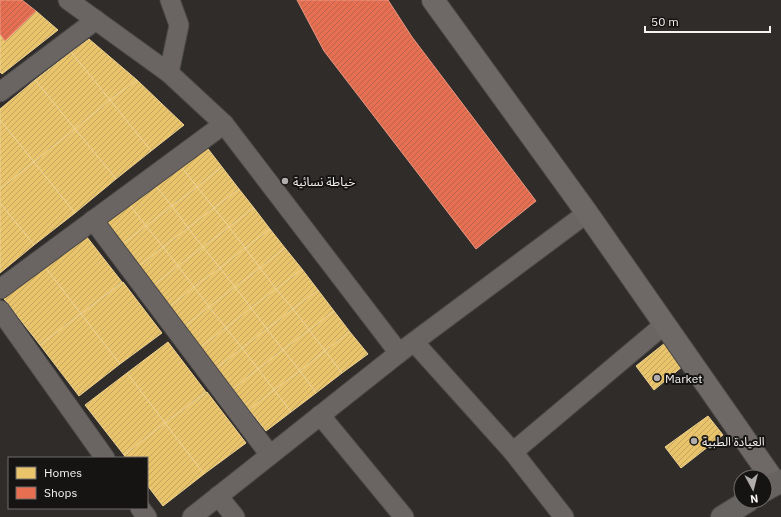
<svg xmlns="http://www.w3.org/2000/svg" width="781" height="517" viewBox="0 0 781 517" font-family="'IBM Plex Sans','Noto Sans Arabic',sans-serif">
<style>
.homes{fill:url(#homes-hatch);stroke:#edd293}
.shops{fill:url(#shops-hatch);stroke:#ec9781}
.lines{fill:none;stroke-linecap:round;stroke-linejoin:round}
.street-casing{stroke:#4a4847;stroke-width:21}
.secondary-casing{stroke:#4a4847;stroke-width:24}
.highway-casing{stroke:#4a4847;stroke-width:24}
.street{stroke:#6a6563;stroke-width:19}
.secondary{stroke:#6e6866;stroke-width:22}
.highway{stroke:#676361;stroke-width:22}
.poi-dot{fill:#b0adac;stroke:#161413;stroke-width:1.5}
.labels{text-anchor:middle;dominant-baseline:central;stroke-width:4;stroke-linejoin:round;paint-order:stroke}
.poi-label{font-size:12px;fill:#f6f3f2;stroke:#161413;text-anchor:start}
</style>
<defs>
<pattern id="homes-hatch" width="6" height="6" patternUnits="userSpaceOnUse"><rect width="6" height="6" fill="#e9c46a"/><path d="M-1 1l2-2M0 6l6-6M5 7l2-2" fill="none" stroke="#c1a562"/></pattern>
<pattern id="shops-hatch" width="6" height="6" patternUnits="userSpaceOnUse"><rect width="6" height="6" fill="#e76f51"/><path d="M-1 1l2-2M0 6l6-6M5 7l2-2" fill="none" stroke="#b8644f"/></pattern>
</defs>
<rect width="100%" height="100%" fill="#2f2c2a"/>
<g class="homes">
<path d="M 36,11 L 58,30 L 2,74 L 0,72 L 0,34 L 5,41 Z"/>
<path d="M 89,39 L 137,80 L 110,100 L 71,52 Z"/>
<path d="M 71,52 L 110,100 L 75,129 L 35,80 Z"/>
<path d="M 35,80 L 75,129 L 34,162 L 0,120 L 0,109 Z"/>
<path d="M 137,80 L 184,125 L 151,151 L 110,100 Z"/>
<path d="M 110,100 L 151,151 L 116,179 L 75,129 Z"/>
<path d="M 0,120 L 34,162 L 0,189 Z"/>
<path d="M 75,129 L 116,179 L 75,213 L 34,162 Z"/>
<path d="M 205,145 L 222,167 L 197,187 L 180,165 Z"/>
<path d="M 34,162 L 75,213 L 34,245 L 0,203 L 0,189 Z"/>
<path d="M 180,165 L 197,187 L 172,206 L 154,184 Z"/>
<path d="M 222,167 L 239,189 L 214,208 L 197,187 Z"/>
<path d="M 154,184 L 172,206 L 146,226 L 129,204 Z"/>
<path d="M 197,187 L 214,208 L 188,228 L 172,206 Z"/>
<path d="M 239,189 L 254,208 L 229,227 L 214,208 Z"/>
<path d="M 0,203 L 34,245 L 0,273 Z"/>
<path d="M 129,204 L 146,226 L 121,245 L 104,223 Z"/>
<path d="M 172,206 L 188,228 L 163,247 L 146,226 Z"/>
<path d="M 214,208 L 229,227 L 203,247 L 188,228 Z"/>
<path d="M 254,208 L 270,229 L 245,248 L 229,227 Z"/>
<path d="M 146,226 L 163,247 L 138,267 L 121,245 Z"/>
<path d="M 229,227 L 245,248 L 220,268 L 203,247 Z"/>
<path d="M 188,228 L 203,247 L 178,266 L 163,247 Z"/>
<path d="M 270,229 L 285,248 L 260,268 L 245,248 Z"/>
<path d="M 83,232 L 122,282 L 81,314 L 42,263 Z"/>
<path d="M 163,247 L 178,266 L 153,286 L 138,267 Z"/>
<path d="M 203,247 L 220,268 L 194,287 L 178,266 Z"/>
<path d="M 245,248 L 260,268 L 235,287 L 220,268 Z"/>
<path d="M 285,248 L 302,269 L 276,289 L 260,268 Z"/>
<path d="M 42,263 L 81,314 L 40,345 L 1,295 Z"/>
<path d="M 178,266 L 194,287 L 169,307 L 153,286 Z"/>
<path d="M 220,268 L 235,287 L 209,307 L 194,287 Z"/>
<path d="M 260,268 L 276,289 L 251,308 L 235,287 Z"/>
<path d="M 302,269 L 318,290 L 293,309 L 276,289 Z"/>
<path d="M 123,282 L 162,333 L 120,364 L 81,314 Z"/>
<path d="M 194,287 L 209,307 L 184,327 L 169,307 Z"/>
<path d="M 235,287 L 251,308 L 226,328 L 209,307 Z"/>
<path d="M 276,289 L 293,309 L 267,329 L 251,308 Z"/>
<path d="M 318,290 L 334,311 L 309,330 L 293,309 Z"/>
<path d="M 209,307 L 226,328 L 200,347 L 184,327 Z"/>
<path d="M 251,308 L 267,329 L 242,348 L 226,328 Z"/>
<path d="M 293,309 L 309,330 L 283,350 L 267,329 Z"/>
<path d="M 334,311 L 350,332 L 325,351 L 309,330 Z"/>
<path d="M 81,314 L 120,364 L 79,396 L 40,345 Z"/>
<path d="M 226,328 L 242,348 L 217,368 L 200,347 Z"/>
<path d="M 267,329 L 283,350 L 258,369 L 242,348 Z"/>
<path d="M 309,330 L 325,351 L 300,371 L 283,350 Z"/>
<path d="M 350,332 L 368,354 L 342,373 L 325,351 Z"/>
<path d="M 168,342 L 206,392 L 165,423 L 127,373 Z"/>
<path d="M 665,343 L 683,366 L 654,390 L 636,366 Z"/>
<path d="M 242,348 L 258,369 L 233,389 L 217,368 Z"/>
<path d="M 283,350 L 300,371 L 274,390 L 258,369 Z"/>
<path d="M 325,351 L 342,373 L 316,393 L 300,371 Z"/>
<path d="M 258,369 L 274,390 L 249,410 L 233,389 Z"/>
<path d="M 300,371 L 316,393 L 291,412 L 274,390 Z"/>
<path d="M 127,373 L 165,423 L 124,455 L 85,405 Z"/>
<path d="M 274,390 L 291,412 L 266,431 L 249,410 Z"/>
<path d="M 207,392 L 246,443 L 204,474 L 165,423 Z"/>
<path d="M 708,416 L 723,435 L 681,468 L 665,447 Z"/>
<path d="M 165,423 L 204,474 L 163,506 L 147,485 L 147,458 L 126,458 L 124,455 Z"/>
</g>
<g class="shops">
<path d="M 0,0 L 22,0 L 36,11 L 5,41 L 0,34 Z"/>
<path d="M 297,0 L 388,0 L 412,37 L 536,201 L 476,249 L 324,51 Z"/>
</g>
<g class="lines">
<defs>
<g id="street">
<path d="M 68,0 L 169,73 L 224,124 L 399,353 L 587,213"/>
<path d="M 169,73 L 179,25 L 170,0"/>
<path d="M 0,92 L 96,20"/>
<path d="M 93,220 L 270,455"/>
<path d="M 0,289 L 224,124"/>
<path d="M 0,310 L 105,458"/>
<path d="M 414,342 L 513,452 L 564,517"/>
<path d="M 320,415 L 404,517"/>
<path d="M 513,452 L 665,324"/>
<path d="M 218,496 L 235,517"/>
<path d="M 140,508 L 147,517"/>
<path d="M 192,517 L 399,353"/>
</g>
<path id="secondary" d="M 433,0 L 587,213 L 776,484"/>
<g id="highway">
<path d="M 765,490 L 781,481"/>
<path d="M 722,517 L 748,501"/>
</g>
</defs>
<use href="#street" class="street-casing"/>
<use href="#secondary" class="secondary-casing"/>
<use href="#highway" class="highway-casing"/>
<use href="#street" class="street"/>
<use href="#secondary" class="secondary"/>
<use href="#highway" class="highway"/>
</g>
<g class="poi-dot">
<circle cx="285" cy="181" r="4"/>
<circle cx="657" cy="378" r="4"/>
<circle cx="694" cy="441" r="4"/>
</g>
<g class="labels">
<g class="poi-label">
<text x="293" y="181">خياطة نسائية</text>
<text x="665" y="378">Market</text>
<text x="702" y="441">العيادة الطبية</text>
</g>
</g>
<rect x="8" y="457" width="140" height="52" fill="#161413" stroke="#706d6c"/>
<rect x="16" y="467" width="20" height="12" fill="#e9c46a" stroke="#706d6c"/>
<text x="44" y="477" font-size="12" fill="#f6f3f2">Homes</text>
<rect x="16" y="487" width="20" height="12" fill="#e76f51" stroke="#706d6c"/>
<text x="44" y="497" font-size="12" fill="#f6f3f2">Shops</text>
<g transform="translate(753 489) rotate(173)"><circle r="19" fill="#161413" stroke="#706d6c"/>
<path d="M0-3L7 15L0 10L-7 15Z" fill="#b0adac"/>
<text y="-6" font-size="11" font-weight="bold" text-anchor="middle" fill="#f6f3f2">N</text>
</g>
<path d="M645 26v6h125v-6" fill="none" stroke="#f6f3f2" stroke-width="2"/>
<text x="651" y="26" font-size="12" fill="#f6f3f2" stroke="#161413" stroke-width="3" paint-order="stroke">50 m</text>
</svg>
